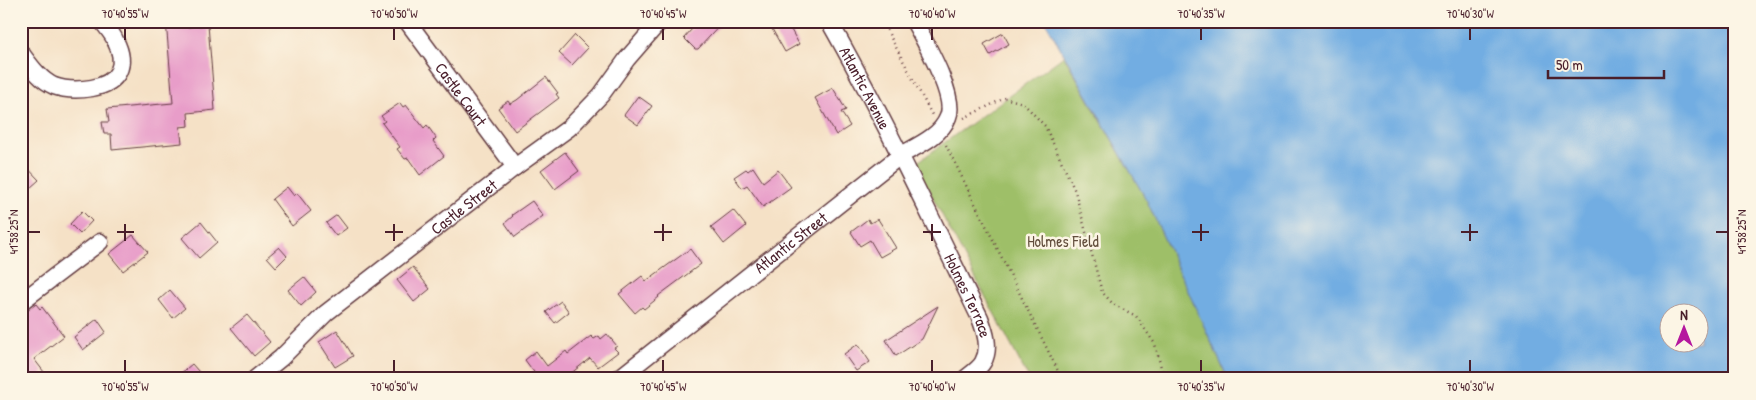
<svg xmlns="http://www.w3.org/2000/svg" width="1756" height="400" viewBox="0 0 1756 400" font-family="'Patrick Hand',sans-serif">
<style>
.green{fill:#9ebf68;stroke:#746f4a}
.water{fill:#72ade2;stroke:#5e6686;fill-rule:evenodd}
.building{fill:#e89dc9}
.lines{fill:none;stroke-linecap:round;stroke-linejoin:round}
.minor-casing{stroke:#643c42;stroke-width:19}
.path{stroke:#643c42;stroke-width:2.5;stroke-dasharray:1 4;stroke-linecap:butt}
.minor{stroke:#fff;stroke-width:16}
.ticks{fill:none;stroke:#4a1f2b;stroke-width:2}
.labels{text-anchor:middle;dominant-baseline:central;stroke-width:5;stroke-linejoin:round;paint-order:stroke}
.street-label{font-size:16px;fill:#4a1f2b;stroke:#fcf5e5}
.park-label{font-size:16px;fill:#634f3d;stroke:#fcf5e5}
.neatline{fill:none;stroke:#4a1f2b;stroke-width:2}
.ticks-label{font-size:12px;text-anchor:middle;fill:#4a1f2b}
</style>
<rect width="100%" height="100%" fill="#fcf5e5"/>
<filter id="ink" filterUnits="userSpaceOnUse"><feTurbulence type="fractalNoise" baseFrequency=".02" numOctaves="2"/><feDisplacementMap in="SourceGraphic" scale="10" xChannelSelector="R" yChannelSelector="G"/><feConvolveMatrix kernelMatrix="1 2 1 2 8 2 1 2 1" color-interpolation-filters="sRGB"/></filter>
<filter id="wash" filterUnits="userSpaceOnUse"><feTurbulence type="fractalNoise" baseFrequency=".0096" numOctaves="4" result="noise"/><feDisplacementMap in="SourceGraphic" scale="20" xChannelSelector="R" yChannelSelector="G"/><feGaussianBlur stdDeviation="1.12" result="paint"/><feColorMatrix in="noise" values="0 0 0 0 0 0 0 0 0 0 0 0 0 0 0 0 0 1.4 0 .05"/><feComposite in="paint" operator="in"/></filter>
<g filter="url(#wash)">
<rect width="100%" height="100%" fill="#f5e1c6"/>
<path class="green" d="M 1064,56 L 1147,201 L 1228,379 L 1029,379 L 915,164 Z"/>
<path class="water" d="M 1045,21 L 1735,21 L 1735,379 L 1228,379 L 1147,201 ZM 1668,312 L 1698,312 L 1698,342 L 1668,342 Z"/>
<g id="blocks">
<g class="building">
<path d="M 166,21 L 187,21 L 188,27 L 208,25 L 215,110 L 188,113 L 189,126 L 180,127 L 182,143 L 112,150 L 111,134 L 104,134 L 102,122 L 109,122 L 107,109 L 173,103 Z"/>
<path d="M 699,21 L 724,21 L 698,49 L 695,49 L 684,38 Z"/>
<path d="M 786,21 L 799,44 L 785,52 L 772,29 Z"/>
<path d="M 1003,33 L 1009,44 L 990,55 L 984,44 Z"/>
<path d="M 575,35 L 588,48 L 572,65 L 559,53 Z"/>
<path d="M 546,77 L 558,93 L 556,94 L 559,98 L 515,131 L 498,108 L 508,101 L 510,104 L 517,100 Z"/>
<path d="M 833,88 L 846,110 L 841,112 L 850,126 L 836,135 L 815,98 Z"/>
<path d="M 638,96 L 652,106 L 638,125 L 624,115 Z"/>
<path d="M 400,103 L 403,107 L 406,105 L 424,128 L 427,125 L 436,138 L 433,141 L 444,156 L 420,175 L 408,158 L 405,159 L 397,149 L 400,147 L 382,123 L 385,121 L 381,116 Z"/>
<path d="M 565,152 L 579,171 L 555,189 L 541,170 Z"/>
<path d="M 21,161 L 39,180 L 21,196 Z"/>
<path d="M 753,167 L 763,182 L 778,170 L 791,187 L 763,207 L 747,185 L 742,188 L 734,177 L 746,169 L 748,171 Z"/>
<path d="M 287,187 L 294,196 L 297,193 L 311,211 L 292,226 L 272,199 Z"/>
<path d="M 532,201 L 543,216 L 515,237 L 505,223 L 513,216 L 512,215 Z"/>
<path d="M 733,210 L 746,226 L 724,244 L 711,227 Z"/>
<path d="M 82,211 L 92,221 L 80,234 L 70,224 Z"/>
<path d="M 337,215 L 347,228 L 336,236 L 326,223 Z"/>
<path d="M 868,219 L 870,223 L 878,219 L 896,248 L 880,257 L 870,240 L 860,246 L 851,232 Z"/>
<path d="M 201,222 L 217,242 L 199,258 L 182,238 Z"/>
<path d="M 133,235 L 148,252 L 123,271 L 109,254 Z"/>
<path d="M 279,247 L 287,256 L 276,267 L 267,257 Z"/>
<path d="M 690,249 L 701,264 L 658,296 L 659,297 L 644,309 L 642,307 L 635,313 L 619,294 L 642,276 L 646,281 Z"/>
<path d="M 413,267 L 430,289 L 414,302 L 397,280 Z"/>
<path d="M 304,277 L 316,292 L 301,306 L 288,290 Z"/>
<path d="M 170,290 L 185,308 L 173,318 L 159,300 Z"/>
<path d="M 561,301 L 569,312 L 555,323 L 546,312 Z"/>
<path d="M 36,304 L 40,309 L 42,307 L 64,336 L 34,359 L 44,372 L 41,374 L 45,379 L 21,379 L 21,316 Z"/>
<path d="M 938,306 L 922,339 L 896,356 L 886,340 Z"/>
<path d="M 247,315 L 270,342 L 254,356 L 231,328 Z"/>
<path d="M 97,319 L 106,332 L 83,350 L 74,337 Z"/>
<path d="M 337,330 L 353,356 L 335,367 L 319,342 Z"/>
<path d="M 607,334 L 617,346 L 614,348 L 618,352 L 598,367 L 590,358 L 564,379 L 556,379 L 551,372 L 543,379 L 539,379 L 525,360 L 536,351 L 547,366 L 566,351 L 568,354 L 591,336 L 594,339 L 599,336 L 601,339 Z"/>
<path d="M 858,344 L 870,362 L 856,371 L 844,354 Z"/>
<path d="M 192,364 L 205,379 L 174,379 Z"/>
</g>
</g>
</g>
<g filter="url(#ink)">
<use href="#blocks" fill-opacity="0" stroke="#643c42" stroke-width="1"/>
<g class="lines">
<defs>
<g id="minor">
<path id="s1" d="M 407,21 L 515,167"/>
<path id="s2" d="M 829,21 C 884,118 931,218 980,318 C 985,331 991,348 983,362 C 980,368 971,374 965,379"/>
<path d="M 21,53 C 30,65 40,80 54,86 C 65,90 80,90 92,88 C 119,83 128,65 115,40 C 112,33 106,27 102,21"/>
<path d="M 21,302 L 100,242"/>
<path id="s3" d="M 255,379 L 281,358 L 326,313 L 515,167 L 569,128 L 601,95 L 627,59 L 660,21"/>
<path id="s4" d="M 618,379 L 901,155 C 917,146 941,136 948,117 C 957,97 924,40 914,21"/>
</g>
</defs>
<use href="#minor" class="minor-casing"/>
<g class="path">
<path d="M 882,21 L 932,115"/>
<path d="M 964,118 L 1005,98 L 1023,103 L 1045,126 L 1075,191 L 1102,292 L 1113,304 L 1136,316 L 1155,344 L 1164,379"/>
<path d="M 946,145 L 1062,379"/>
</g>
<use href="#minor" class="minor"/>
</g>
</g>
<path class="ticks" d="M 125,28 L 125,40M 394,28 L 394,40M 663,28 L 663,40M 932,28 L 932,40M 1201,28 L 1201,40M 1470,28 L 1470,40M 125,224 L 125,241M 394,224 L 394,241M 663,224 L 663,241M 932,224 L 932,241M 1201,224 L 1201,241M 1470,224 L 1470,241M 28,232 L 40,232M 117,232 L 134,232M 385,232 L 403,232M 654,232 L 672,232M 923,232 L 941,232M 1192,232 L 1209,232M 1461,232 L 1478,232M 1716,232 L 1728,232M 125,360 L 125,372M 394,360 L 394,372M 663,360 L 663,372M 932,360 L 932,372M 1201,360 L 1201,372M 1470,360 L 1470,372"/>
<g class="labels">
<g class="street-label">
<text stroke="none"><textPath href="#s2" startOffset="76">Atlantic Avenue</textPath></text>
<text stroke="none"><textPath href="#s1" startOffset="91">Castle Court</textPath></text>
<text stroke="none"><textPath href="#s3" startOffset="271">Castle Street</textPath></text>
<text stroke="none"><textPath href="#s4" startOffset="220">Atlantic Street</textPath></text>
<text stroke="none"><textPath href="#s2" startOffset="308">Holmes Terrace</textPath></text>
</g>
<g class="park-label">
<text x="1063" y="241">Holmes Field</text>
</g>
</g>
<rect width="1756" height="400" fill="none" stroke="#fcf5e5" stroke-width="55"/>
<g transform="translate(1684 328)"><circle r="24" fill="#fcf5e5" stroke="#b59f9b"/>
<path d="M0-4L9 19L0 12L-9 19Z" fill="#b5179e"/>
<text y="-8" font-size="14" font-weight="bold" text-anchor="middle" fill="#4a1f2b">N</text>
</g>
<path d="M1548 70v8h116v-8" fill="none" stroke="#4a1f2b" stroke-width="2.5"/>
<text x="1556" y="70" font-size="15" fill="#4a1f2b" stroke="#fcf5e5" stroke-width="4" paint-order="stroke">50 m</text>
<rect x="28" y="28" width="1700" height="344" class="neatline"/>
<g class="ticks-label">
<text x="125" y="18">70°40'55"W</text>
<text x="394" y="18">70°40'50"W</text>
<text x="663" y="18">70°40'45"W</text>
<text x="932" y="18">70°40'40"W</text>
<text x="1201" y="18">70°40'35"W</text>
<text x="1470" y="18">70°40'30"W</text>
<text transform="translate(14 232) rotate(-90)" y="4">41°58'25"N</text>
<text transform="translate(1742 232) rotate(-90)" y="4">41°58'25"N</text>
<text x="125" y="391">70°40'55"W</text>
<text x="394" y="391">70°40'50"W</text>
<text x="663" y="391">70°40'45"W</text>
<text x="932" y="391">70°40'40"W</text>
<text x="1201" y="391">70°40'35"W</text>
<text x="1470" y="391">70°40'30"W</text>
</g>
</svg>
